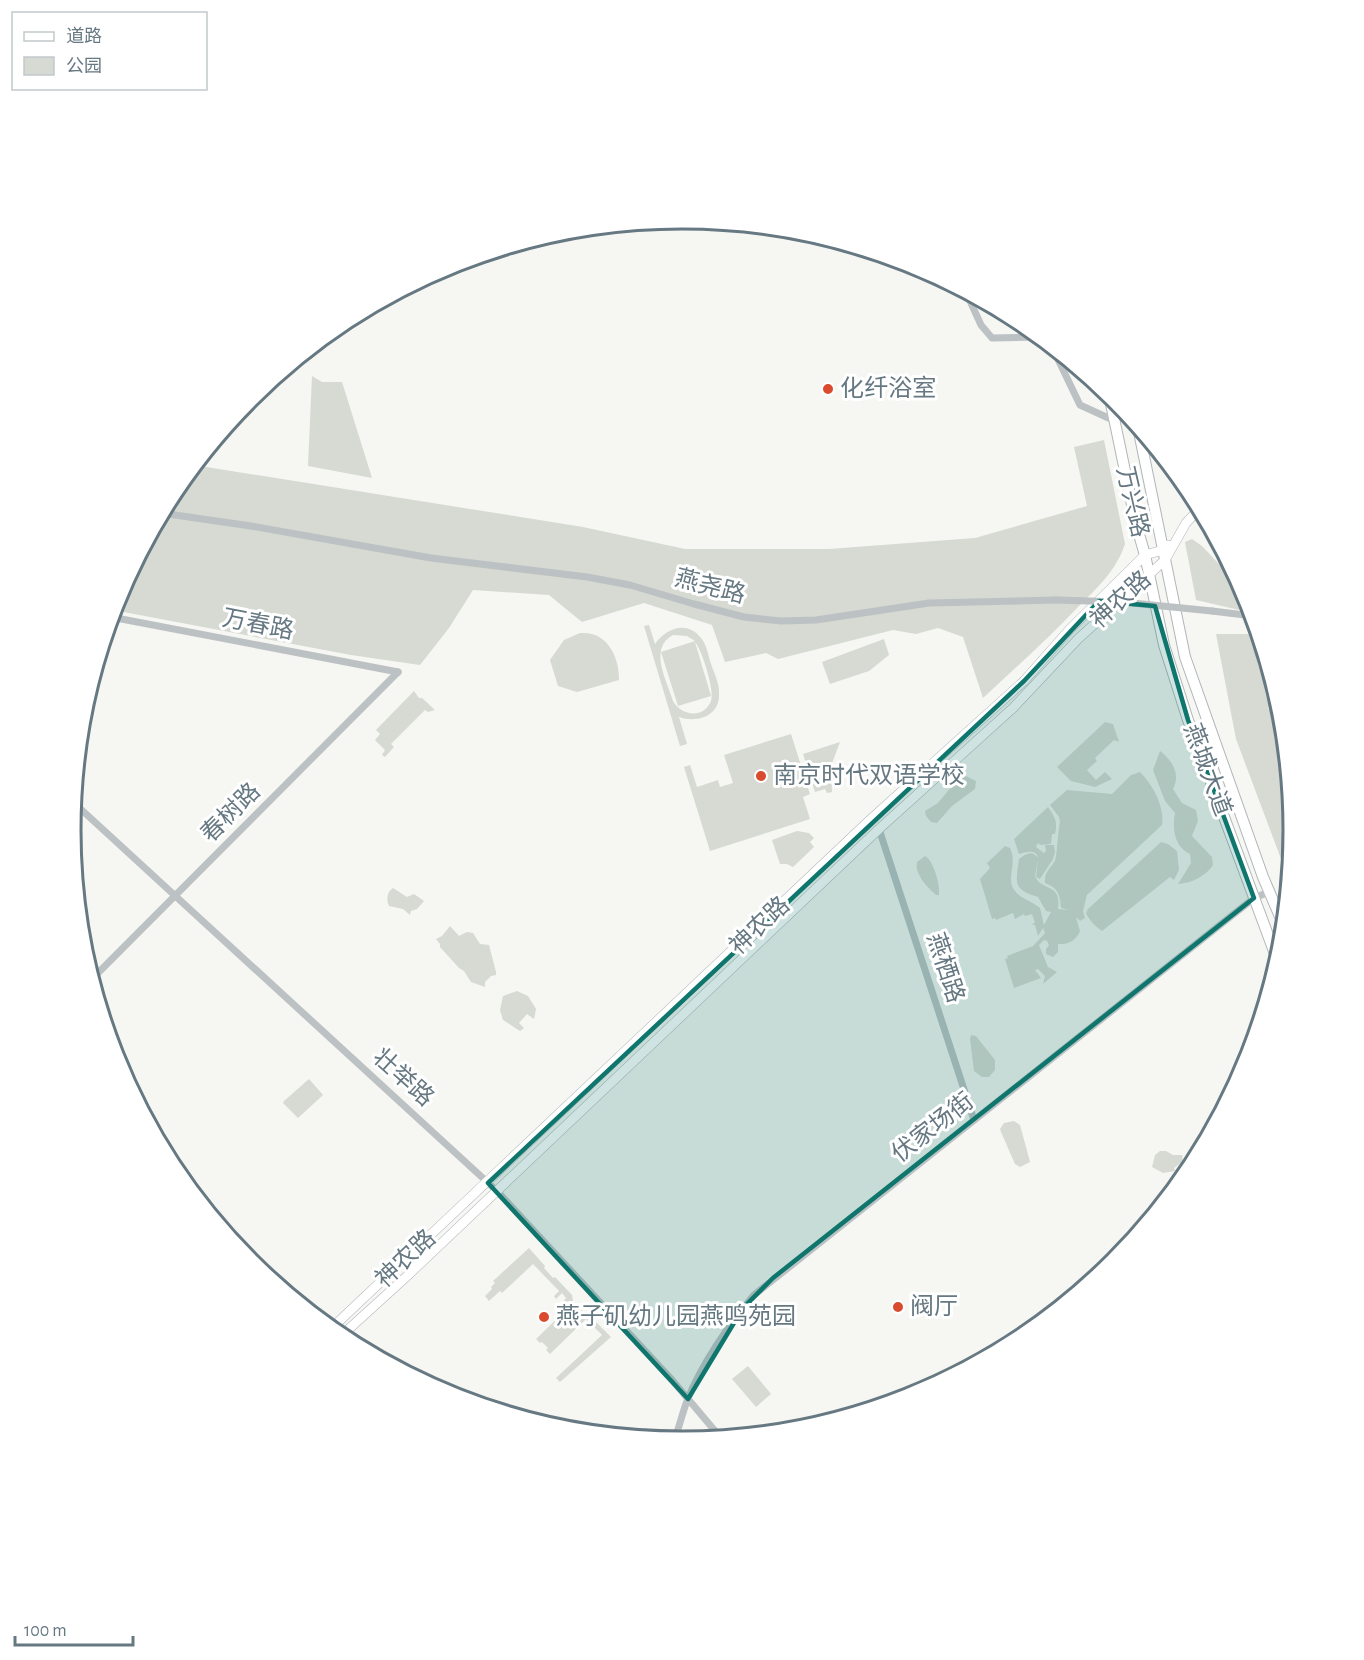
<svg xmlns="http://www.w3.org/2000/svg" width="1364" height="1660" viewBox="0 0 1364 1660" font-family="'Alegreya Sans','Noto Sans SC',sans-serif">
<style>
.green{fill:#d6dad2;fill-rule:evenodd}
.lines{fill:none;stroke-linecap:round;stroke-linejoin:round}
.secondary-casing{stroke:#b1b7bb;stroke-width:10}
.primary-casing{stroke:#b0b6b9;stroke-width:12}
.street{stroke:#bcc1c4;stroke-width:7}
.secondary{stroke:#fff;stroke-width:9}
.primary{stroke:#fff;stroke-width:10}
.street-bridge{stroke:#bcc1c4;stroke-width:7}
.marked{fill:#0f766e;fill-opacity:0.2;stroke:#0f766e;stroke-width:4.5;stroke-linejoin:round}
.poi-dot{fill:#da4a2e;stroke:#fff;stroke-width:2}
.labels{text-anchor:middle;dominant-baseline:central;stroke-width:6;stroke-linejoin:round;paint-order:stroke}
.poi-label{font-size:24px;fill:#667882;stroke:#fff;text-anchor:start}
.street-label{font-size:24px;fill:#667882;stroke:#fff}
.rim{fill:none;stroke:#667882;stroke-width:3}
</style>
<rect width="100%" height="100%" fill="#f6f6f2"/>
<g class="green">
<path d="M 312,376 L 322,382 L 342,382 L 372,478 L 308,466 Z"/>
<path d="M 1104,440 L 1125,544 C 1116,571 1097,588 1078,607 C 1048,639 1015,668 983,698 L 963,637 L 938,628 L 916,634 L 893,630 L 778,659 L 766,653 L 725,662 L 712,625 L 644,603 L 582,622 L 549,595 L 473,590 L 449,628 L 420,665 L 351,655 L 113,610 L 117,596 L 174,490 L 194,465 L 583,527 L 685,549 L 829,549 L 975,538 L 1087,506 L 1074,447 Z"/>
<path d="M 1192,539 L 1202,546 L 1245,592 L 1252,613 L 1196,600 L 1185,542 Z"/>
<path d="M 649,625 L 655,644 C 666,628 687,620 701,638 C 707,645 708,655 711,664 C 714,673 720,684 719,695 C 719,717 696,723 679,717 L 687,744 L 680,746 L 644,626 ZM 673,635 L 687,636 L 695,641 L 661,652 L 678,706 L 711,696 L 695,642 C 702,650 715,691 711,701 C 704,719 681,716 673,701 C 667,681 648,648 673,635 Z"/>
<path d="M 580,633 C 607,631 619,656 619,680 L 577,692 L 558,686 L 550,660 L 564,640 Z"/>
<path d="M 1216,634 L 1259,634 L 1275,690 L 1268,709 L 1282,711 L 1293,830 L 1289,880 L 1236,739 Z"/>
<path d="M 884,639 L 889,655 L 869,671 L 830,684 L 822,662 Z"/>
<path d="M 414,691 L 419,698 L 422,698 L 435,710 L 428,712 L 425,710 L 391,744 L 394,747 L 385,757 L 382,755 L 385,750 L 375,740 L 380,734 L 376,730 Z"/>
<path d="M 1105,722 L 1113,724 L 1119,742 L 1114,740 L 1095,758 L 1097,761 L 1087,770 L 1096,780 L 1105,772 L 1112,779 L 1095,787 L 1071,781 L 1057,767 Z"/>
<path d="M 791,734 L 810,794 L 803,797 L 810,819 L 710,851 L 684,767 L 690,765 L 697,787 L 718,780 L 720,787 L 733,783 L 724,755 Z"/>
<path d="M 840,742 L 831,766 L 832,792 L 827,793 L 825,789 L 815,792 L 803,754 Z"/>
<path d="M 1160,751 C 1172,760 1181,774 1173,789 L 1182,803 L 1196,810 L 1198,821 L 1192,836 L 1212,857 L 1213,865 C 1206,876 1192,883 1178,884 L 1191,863 L 1190,854 C 1174,847 1172,828 1175,813 L 1165,801 L 1153,770 Z"/>
<path d="M 1140,772 C 1153,785 1165,807 1162,825 L 1087,895 L 1083,911 L 1085,918 L 1080,921 L 1076,917 L 1080,931 C 1076,941 1068,945 1058,944 L 1058,952 L 1053,957 L 1046,954 L 1046,949 L 1049,945 L 1047,941 L 1044,940 L 1039,945 L 1048,967 L 1057,972 L 1043,984 L 1045,976 L 1038,969 L 1035,970 L 1041,978 L 1014,988 L 1005,959 L 1008,958 L 1007,956 L 1033,946 L 1045,933 L 1043,928 L 1038,936 L 1035,925 L 1031,924 L 1035,923 L 1032,914 L 1025,916 L 1024,914 L 1015,919 L 1013,913 L 996,920 L 995,918 L 992,919 L 980,879 L 990,868 L 987,863 L 1005,846 L 1010,848 C 1018,864 1005,880 1015,891 C 1021,899 1032,901 1040,908 L 1044,925 L 1051,912 L 1046,911 L 1038,897 C 1012,889 1016,883 1019,859 C 1026,853 1033,850 1038,858 C 1036,849 1026,852 1019,854 L 1014,839 L 1048,807 C 1055,817 1058,822 1055,834 L 1052,834 L 1051,844 L 1040,845 L 1038,843 L 1036,847 L 1044,853 L 1046,851 L 1045,845 L 1054,845 L 1055,852 L 1053,859 L 1040,879 L 1036,877 L 1038,859 L 1035,876 C 1041,892 1062,882 1058,909 L 1069,910 L 1061,908 C 1060,894 1058,888 1045,883 C 1044,872 1050,869 1055,861 C 1057,856 1058,830 1060,822 L 1059,817 L 1050,805 L 1067,790 L 1112,794 L 1131,775 Z"/>
<path d="M 966,776 L 976,781 L 975,789 L 952,806 L 937,823 L 931,822 L 926,816 L 925,811 L 938,803 L 952,786 Z"/>
<path d="M 797,831 L 809,833 L 814,838 L 810,842 L 814,847 L 793,867 L 787,864 L 780,864 L 772,840 Z"/>
<path d="M 1161,842 L 1168,844 L 1177,851 L 1179,870 L 1174,880 L 1170,877 L 1102,931 C 1096,927 1089,920 1086,913 L 1088,909 Z"/>
<path d="M 925,856 C 934,861 940,885 939,895 L 936,895 C 928,888 914,874 917,862 Z"/>
<path d="M 393,888 L 407,897 L 414,894 L 424,901 L 417,909 L 411,911 L 410,915 L 403,909 L 389,906 C 386,899 387,892 393,888 Z"/>
<path d="M 450,926 L 459,936 L 467,932 L 473,933 L 480,944 L 489,945 L 496,972 L 496,975 L 491,976 L 485,982 L 485,987 L 471,982 L 464,971 L 459,968 L 440,947 L 440,944 L 436,939 L 442,936 Z"/>
<path d="M 517,991 L 528,996 L 536,1009 L 534,1019 L 527,1014 L 519,1023 L 524,1028 L 520,1031 L 503,1020 L 500,1010 L 503,996 Z"/>
<path d="M 971,1035 L 976,1036 L 995,1060 L 995,1070 L 989,1077 L 982,1077 L 974,1071 L 970,1039 Z"/>
<path d="M 309,1079 L 323,1095 L 298,1118 L 283,1103 L 284,1101 Z"/>
<path d="M 1014,1121 L 1020,1125 L 1030,1162 L 1020,1167 L 1015,1164 L 1001,1132 L 1000,1129 L 1004,1123 Z"/>
<path d="M 1160,1151 L 1166,1151 L 1173,1155 L 1182,1155 L 1183,1161 L 1174,1168 L 1175,1171 L 1163,1173 L 1152,1167 L 1155,1155 Z"/>
<path d="M 529,1248 L 545,1266 L 544,1268 L 553,1278 L 555,1277 L 572,1295 L 573,1301 L 582,1311 L 588,1314 L 611,1337 L 560,1382 L 556,1378 L 602,1335 L 586,1319 L 550,1354 L 546,1350 L 548,1348 L 542,1342 L 540,1343 L 536,1339 L 566,1310 L 561,1304 L 566,1298 L 562,1293 L 556,1299 L 554,1296 L 559,1291 L 533,1264 L 502,1293 L 500,1291 L 489,1301 L 485,1296 L 492,1289 L 491,1287 L 495,1283 L 493,1281 Z"/>
<path d="M 748,1366 L 771,1394 L 756,1407 L 732,1379 Z"/>
</g>
<g class="lines">
<defs>
<g id="secondary">
<path d="M 332,1330 L 335,1325 L 872,818 L 1024,681 L 1070,629 L 1145,555 L 1163,550 L 1168,545"/>
<path d="M 340,1337 L 406,1277 L 879,829 L 1013,708 L 1078,639 L 1165,560 L 1186,523 L 1200,508"/>
</g>
<g id="primary">
<path d="M 1109,394 L 1136,524 L 1145,555 L 1164,645 L 1188,720 L 1278,962"/>
<path d="M 1138,427 L 1185,657 L 1263,877 L 1284,926"/>
</g>
</defs>
<use href="#secondary" class="secondary-casing"/>
<use href="#primary" class="primary-casing"/>
<g class="street">
<path d="M 966,292 L 981,325 L 992,338 L 1040,337 L 1054,351 L 1080,405 L 1115,421"/>
<path d="M 161,513 L 251,526 L 431,558 L 587,577 L 630,585 L 694,604 L 744,617 L 781,621 L 816,620 L 929,603 L 1056,600"/>
<path d="M 1212,611 L 1253,616"/>
<path d="M 111,617 L 398,672"/>
<path d="M 73,802 L 497,1191 L 672,1380 L 721,1438"/>
<path d="M 879,829 L 974,1120"/>
<path d="M 91,980 L 398,672"/>
<path d="M 674,1441 C 679,1428 682,1414 687,1401 C 701,1365 729,1324 754,1295 L 1254,898 L 1269,892"/>
</g>
<use href="#secondary" class="secondary"/>
<use href="#primary" class="primary"/>
<path class="street-bridge" d="M 1056,600 L 1122,602 L 1212,611"/>
</g>
<path class="marked" d="M 1099,601 L 1155,606 L 1188,720 L 1254,898 L 773,1278 L 743,1308 L 688,1399 L 488,1183 L 1024,681 Z"/>
<g class="poi-dot">
<circle cx="828" cy="389" r="6"/>
<circle cx="761" cy="776" r="6"/>
<circle cx="898" cy="1307" r="6"/>
<circle cx="544" cy="1317" r="6"/>
</g>
<g class="labels">
<g class="poi-label">
<text x="840" y="389">化纤浴室</text>
<text x="773" y="776">南京时代双语学校</text>
<text x="910" y="1307">阀厅</text>
<text x="556" y="1317">燕子矶幼儿园燕鸣苑园</text>
</g>
<g class="street-label">
<text transform="translate(1132 502) rotate(77)">万兴路</text>
<text transform="translate(710 587) rotate(15)">燕尧路</text>
<text transform="translate(1121 600) rotate(-42)">神农路</text>
<text transform="translate(258 625) rotate(11)">万春路</text>
<text transform="translate(1207 770) rotate(70)">燕城大道</text>
<text transform="translate(231 813) rotate(-45)">春树路</text>
<text transform="translate(760 926) rotate(-43)">神农路</text>
<text transform="translate(945 968) rotate(72)">燕栖路</text>
<text transform="translate(403 1078) rotate(42)">壮举路</text>
<text transform="translate(933 1128) rotate(-38)">伏家场街</text>
<text transform="translate(406 1259) rotate(-43)">神农路</text>
</g>
</g>
<path d="M0 0H1364V1660H0ZM81 830a601 601 0 1 1 1202 0a601 601 0 1 1-1202 0Z" fill="#fff" fill-rule="evenodd"/>
<path class="rim" d="M81 830a601 601 0 1 1 1202 0a601 601 0 1 1-1202 0Z"/>
<rect x="12" y="12" width="195" height="78" fill="#ffffff" stroke="#c2c9cd" stroke-width="1.5"/>
<rect x="24" y="32" width="30" height="9" fill="#ffffff" stroke="#c2c9cd" stroke-width="1.5"/>
<text x="66" y="42" font-size="18" fill="#667882">道路</text>
<rect x="24" y="57" width="30" height="18" fill="#d6dad2" stroke="#c2c9cd" stroke-width="1.5"/>
<text x="66" y="72" font-size="18" fill="#667882">公园</text>
<path d="M15 1636v9h118v-9" fill="none" stroke="#667882" stroke-width="3"/>
<text x="24" y="1636" font-size="18" fill="#667882" stroke="#ffffff" stroke-width="4.5" paint-order="stroke">100 m</text>
</svg>
